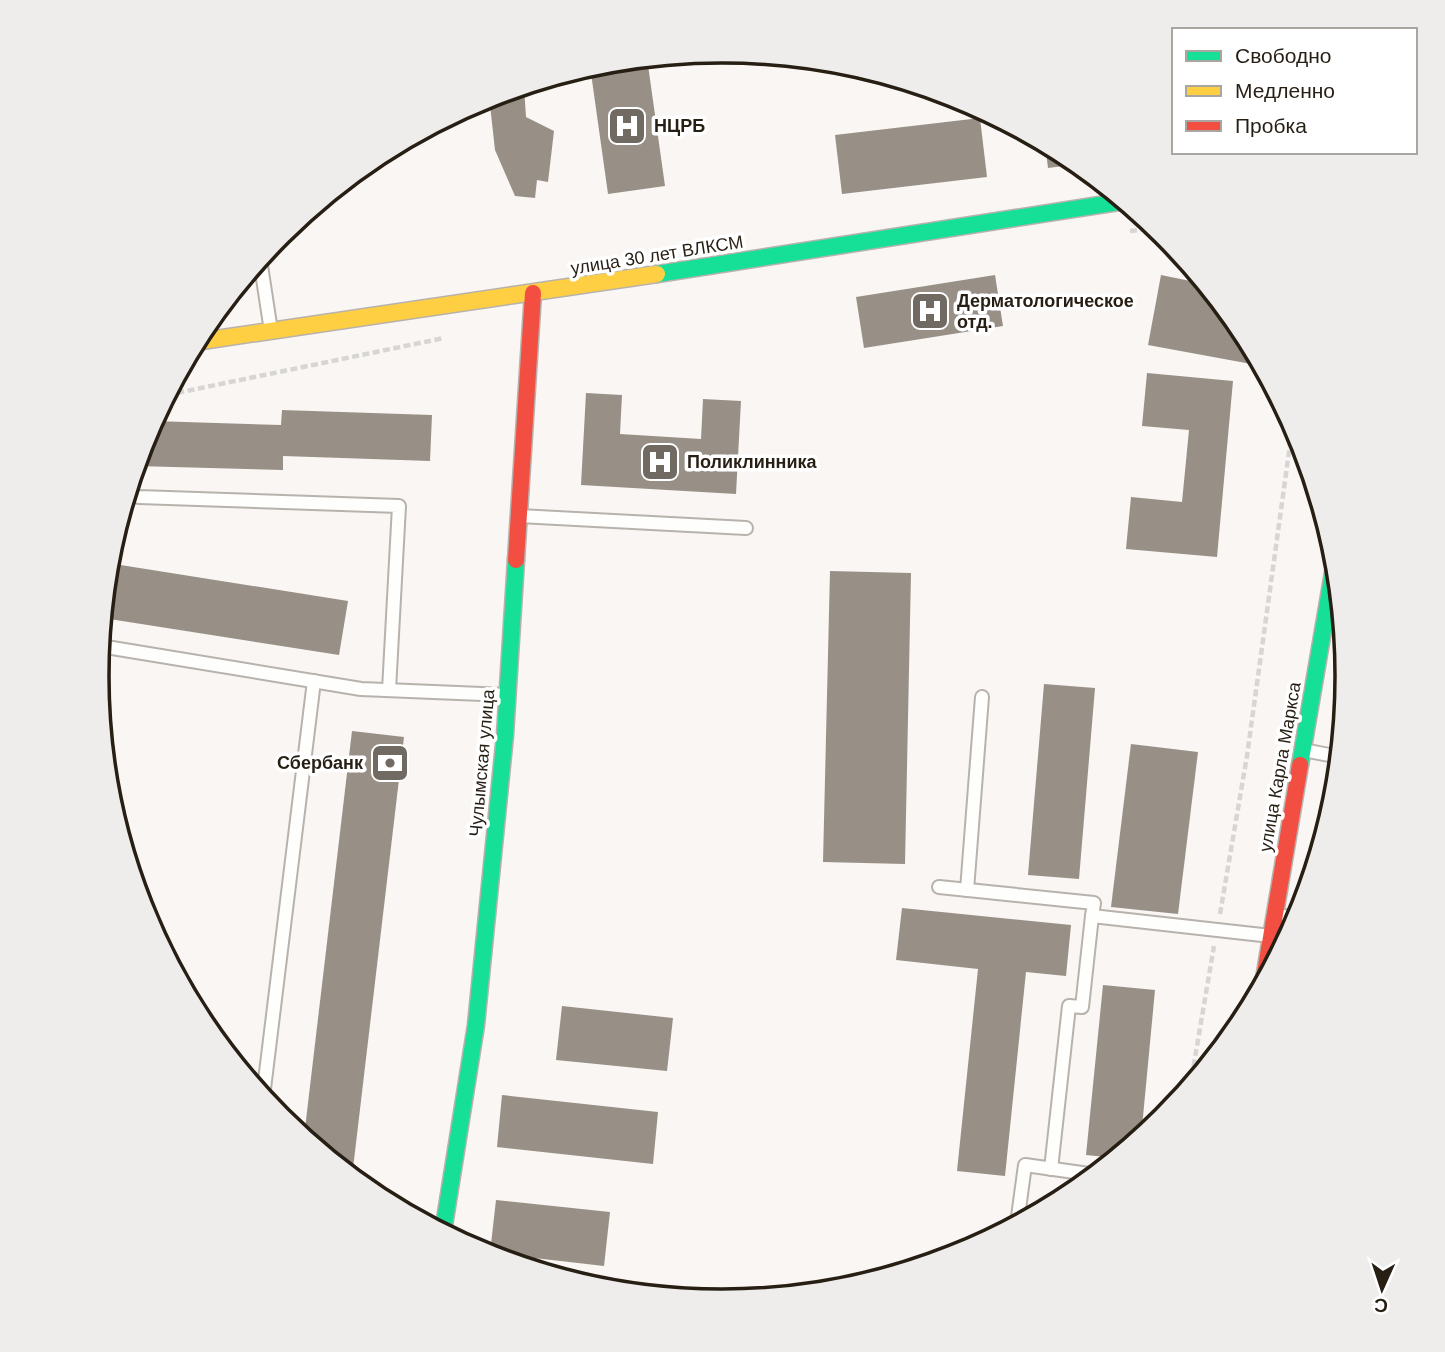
<svg xmlns="http://www.w3.org/2000/svg" width="1445" height="1352" viewBox="0 0 1445 1352" font-family="Helvetica,sans-serif">
<style>
.building{fill:#989086}
.lines{fill:none;stroke-linecap:round;stroke-linejoin:round}
.lane-casing{stroke:#b8b2ac;stroke-width:16}
.fast-casing{stroke:#b8b2ac;stroke-width:19}
.slow-casing{stroke:#b8b2ac;stroke-width:19}
.jam-casing{stroke:#b8b2ac;stroke-width:19}
.path{stroke:#d7d6d4;stroke-width:4.5;stroke-dasharray:7 3.5;stroke-linecap:butt}
.lane{stroke:#fefefd;stroke-width:12}
.fast{stroke:#16e098;stroke-width:16}
.slow{stroke:#ffcf43;stroke-width:16}
.jam{stroke:#f24e42;stroke-width:16}
.labels{text-anchor:middle;dominant-baseline:central;stroke-width:7;stroke-linejoin:round;paint-order:stroke}
.poi-label{font-size:18px;font-weight:bold;fill:#271e14;stroke:#fff;text-anchor:start}
.street-label{font-size:18px;fill:#271e14;stroke:#fff}
.rim{fill:none;stroke:#271e14;stroke-width:3.5}
</style>
<rect width="100%" height="100%" fill="#f9f6f3"/>
<g class="building">
<path d="M 647,58 L 665,186 L 608,194 L 590,66 Z"/>
<path d="M 524,86 L 526,117 L 554,131 L 548,182 L 537,180 L 535,198 L 515,196 L 495,150 L 489,96 Z"/>
<path d="M 980,118 L 987,177 L 842,194 L 835,135 Z"/>
<path d="M 1045,143 L 1070,156 L 1080,164 L 1048,168 Z"/>
<path d="M 995,275 L 1003,326 L 864,348 L 856,297 Z"/>
<path d="M 1161,275 L 1205,284 L 1243,329 L 1262,366 L 1148,345 Z"/>
<path d="M 1147,373 L 1233,381 L 1217,557 L 1126,549 L 1131,497 L 1182,502 L 1189,430 L 1142,426 Z"/>
<path d="M 586,393 L 622,395 L 620,434 L 701,439 L 703,399 L 741,401 L 736,494 L 581,485 Z"/>
<path d="M 282,410 L 432,415 L 430,461 L 283,456 L 283,470 L 136,466 L 153,421 L 281,425 Z"/>
<path d="M 108,563 L 348,601 L 339,655 L 103,618 Z"/>
<path d="M 830,571 L 911,573 L 905,864 L 823,862 Z"/>
<path d="M 1044,684 L 1095,688 L 1079,879 L 1028,875 Z"/>
<path d="M 352,731 L 404,737 L 352,1177 L 304,1137 Z"/>
<path d="M 1131,744 L 1198,752 L 1178,914 L 1111,907 Z"/>
<path d="M 902,908 L 1071,925 L 1066,976 L 1026,972 L 1005,1176 L 957,1171 L 978,969 L 896,960 Z"/>
<path d="M 1103,985 L 1155,990 L 1141,1138 L 1116,1158 L 1086,1155 Z"/>
<path d="M 562,1006 L 673,1018 L 667,1071 L 556,1060 Z"/>
<path d="M 502,1095 L 658,1112 L 653,1164 L 497,1147 Z"/>
<path d="M 1057,1188 L 1077,1190 L 1055,1204 Z"/>
<path d="M 496,1200 L 610,1212 L 604,1266 L 490,1253 Z"/>
</g>
<g class="lines">
<defs>
<g id="lane">
<path d="M 260,259 L 271,331"/>
<path d="M 128,494 L 139,497 L 399,506 L 389,690"/>
<path d="M 519,516 L 746,528"/>
<path d="M 100,646 L 361,689 L 506,695"/>
<path d="M 1303,750 L 1340,757"/>
<path d="M 939,887 L 1094,903 L 1092,916"/>
<path d="M 967,890 L 982,697"/>
<path d="M 1275,914 L 1298,919"/>
<path d="M 263,1097 L 314,681"/>
<path d="M 1051,1169 L 1069,1006 L 1082,1007 L 1092,916 L 1271,936"/>
<path d="M 1017,1224 L 1025,1165 L 1096,1175"/>
</g>
<g id="fast">
<path d="M 657,274 L 1125,201"/>
<path d="M 1300,765 L 1336,555"/>
<path d="M 443,1232 L 476,1025 L 505,735 L 516,560"/>
</g>
<path id="slow" d="M 195,342 L 657,274"/>
<g id="jam">
<path d="M 516,560 L 533,293"/>
<path d="M 1263,985 L 1300,765"/>
</g>
</defs>
<use href="#lane" class="lane-casing"/>
<use href="#fast" class="fast-casing"/>
<use href="#slow" class="slow-casing"/>
<use href="#jam" class="jam-casing"/>
<g class="path">
<path d="M 1130,231 L 1157,228"/>
<path d="M 167,395 L 444,338"/>
<path d="M 1220,914 L 1247,756 L 1293,423"/>
<path d="M 1190,1087 L 1214,946"/>
</g>
<use href="#lane" class="lane"/>
<use href="#fast" class="fast"/>
<use href="#slow" class="slow"/>
<use href="#jam" class="jam"/>
</g>
<defs>
<symbol id="hospital-square" viewBox="-11 -11 22 22"><rect x="-9" y="-9" width="18" height="18" rx="4" fill="#706a62" stroke="#fff"/><path d="M-5-5h3v3.5h4V-5h3V5h-3V1.5h-4V5h-3Z" fill="#fff"/></symbol>
<symbol id="bank-square" viewBox="-11 -11 22 22"><rect x="-9" y="-9" width="18" height="18" rx="4" fill="#706a62" stroke="#fff"/><path d="M-6-4H6V4H-6ZM0-2.3a2.3 2.3 0 1 0 0 4.6a2.3 2.3 0 1 0 0-4.6Z" fill="#fff"/></symbol>
</defs>
<g fill-rule="evenodd">
<use href="#hospital-square" x="605" y="104" width="44" height="44"/>
<use href="#hospital-square" x="908" y="289" width="44" height="44"/>
<use href="#hospital-square" x="638" y="440" width="44" height="44"/>
<use href="#bank-square" x="368" y="741" width="44" height="44"/>
</g>
<g class="labels">
<g class="poi-label">
<text x="654" y="126">НЦРБ</text>
<text x="957" y="301">Дерматологическое<tspan x="957" dy="21">отд.</tspan></text>
<text x="687" y="462">Поликлинника</text>
<text x="363" y="763" text-anchor="end">Сбербанк</text>
</g>
<g class="street-label">
<text transform="translate(657 255) rotate(-9)">улица 30 лет ВЛКСМ</text>
<text transform="translate(482 763) rotate(-85)">Чулымская улица</text>
<text transform="translate(1280 767) rotate(-80)">улица Карла Маркса</text>
</g>
</g>
<path d="M0 0H1445V1352H0ZM109 676a613 613 0 1 1 1226 0a613 613 0 1 1-1226 0Z" fill="#eeedec" fill-rule="evenodd"/>
<path class="rim" d="M109 676a613 613 0 1 1 1226 0a613 613 0 1 1-1226 0Z"/>
<rect x="1172" y="28" width="245" height="126" fill="#ffffff" stroke="#a9a5a1" stroke-width="2"/>
<rect x="1186" y="51" width="35" height="10" fill="#16e098" stroke="#a9a5a1" stroke-width="2"/>
<text x="1235" y="63" font-size="21" fill="#271e14">Свободно</text>
<rect x="1186" y="86" width="35" height="10" fill="#ffcf43" stroke="#a9a5a1" stroke-width="2"/>
<text x="1235" y="98" font-size="21" fill="#271e14">Медленно</text>
<rect x="1186" y="121" width="35" height="10" fill="#f24e42" stroke="#a9a5a1" stroke-width="2"/>
<text x="1235" y="133" font-size="21" fill="#271e14">Пробка</text>
<g transform="translate(1382 1289) rotate(183)" stroke="#ffffff" stroke-width="5" paint-order="stroke">
<path d="M0-5L12 26L0 18L-12 26Z" fill="#271e14"/>
<text y="-10" font-size="19" font-weight="bold" text-anchor="middle" fill="#271e14">С</text>
</g>
</svg>
